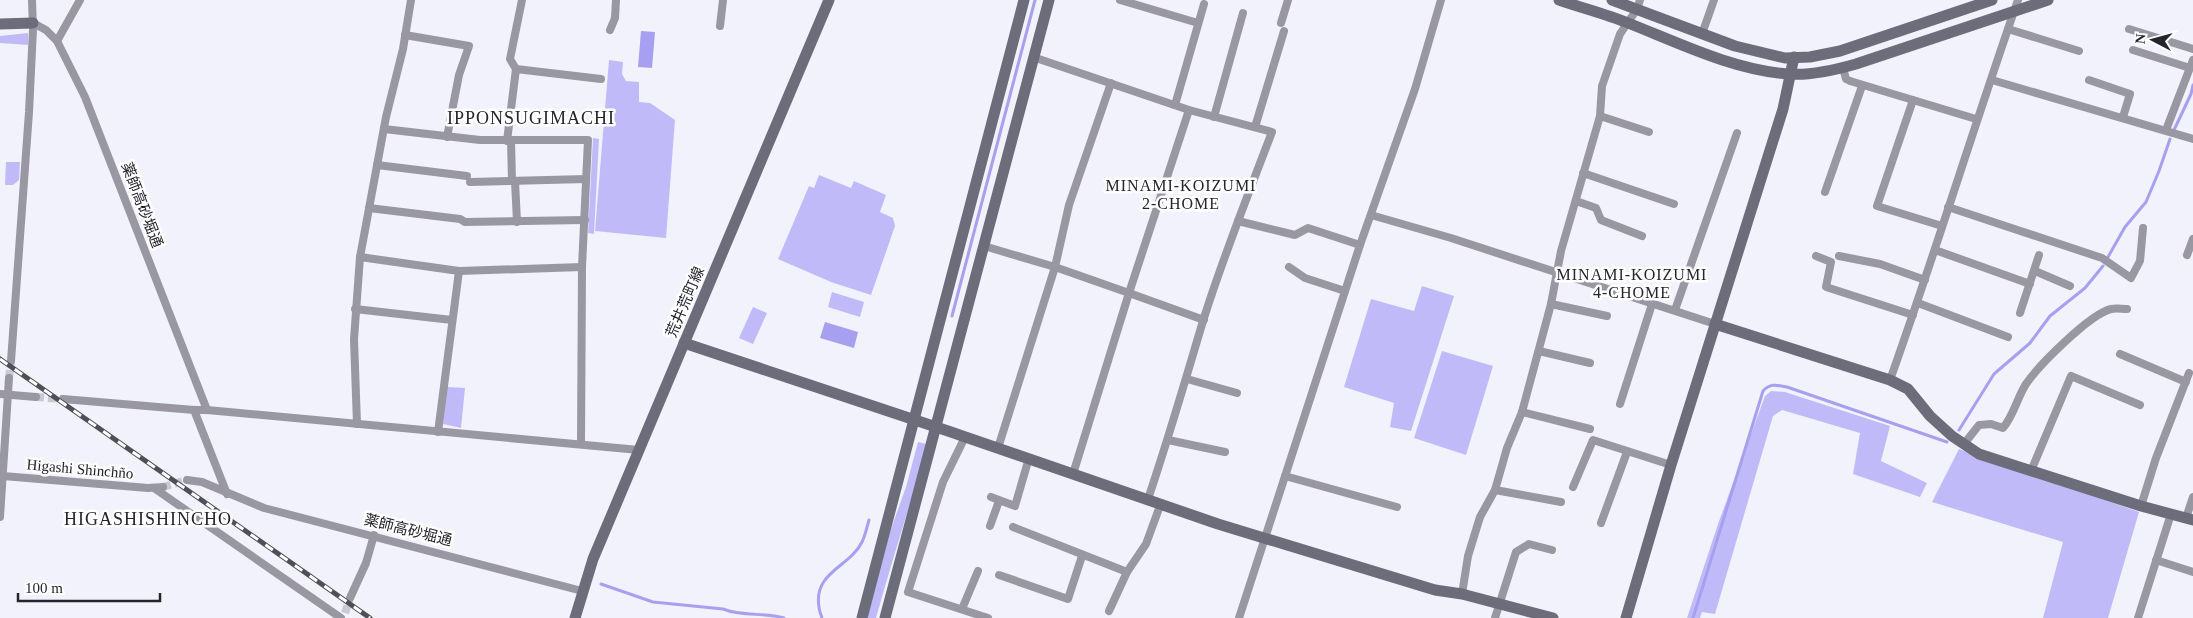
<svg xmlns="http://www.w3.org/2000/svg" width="2193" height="618" viewBox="0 0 2193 618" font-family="'Times New Roman','Noto Sans JP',serif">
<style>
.green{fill:#c0bbf8}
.water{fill:#a79fef}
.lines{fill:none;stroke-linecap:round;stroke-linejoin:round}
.stream{stroke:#a79fef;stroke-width:3}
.street-tunnel{stroke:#c9c9d3;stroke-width:8;stroke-dasharray:8 4;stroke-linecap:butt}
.street{stroke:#9897a2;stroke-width:8}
.secondary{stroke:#6d6c7b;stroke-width:11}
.rail-casing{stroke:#4f4f58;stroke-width:5}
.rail{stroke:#fff;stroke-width:3;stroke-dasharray:9;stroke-linecap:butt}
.labels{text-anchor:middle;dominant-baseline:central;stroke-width:5;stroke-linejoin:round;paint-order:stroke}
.street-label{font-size:15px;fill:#24242d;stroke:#fff}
.neighbourhood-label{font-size:16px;letter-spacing:1px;fill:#24242d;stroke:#fff}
.quarter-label{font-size:18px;letter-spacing:1px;fill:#24242d;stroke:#fff}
</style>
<rect width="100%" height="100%" fill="#f2f2fc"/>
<g class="green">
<path d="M 28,33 L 28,45 L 0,43 L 0,36 Z"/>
<path d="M 609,60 L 623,62 L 622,74 L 626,81 L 639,82 L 639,102 L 650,103 L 675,120 L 666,238 L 595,231 Z"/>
<path d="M 593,138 L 599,139 L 594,234 L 588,233 Z"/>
<path d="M 6,162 L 20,162 L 19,180 L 13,185 L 5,185 Z"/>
<path d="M 819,175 L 851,188 L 854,181 L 886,195 L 880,212 L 893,218 L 895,226 L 871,295 L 831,282 L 778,259 L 809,186 L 814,188 Z"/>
<path d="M 1422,286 L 1454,296 L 1411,431 L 1390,427 L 1394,403 L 1344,387 L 1371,299 L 1414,311 Z"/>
<path d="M 832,292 L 864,302 L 860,317 L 828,307 Z"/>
<path d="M 753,307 L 767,313 L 753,344 L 739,338 Z"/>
<path d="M 1442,351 L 1493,366 L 1466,455 L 1414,438 Z"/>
<path d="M 447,387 L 465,388 L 461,428 L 443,424 Z"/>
<path d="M 1771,391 L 1785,392 L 1890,426 L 1881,461 L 1927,483 L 1920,497 L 1853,474 L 1860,433 L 1782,410 L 1773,416 L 1715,614 L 1702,612 L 1700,618 L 1687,618 L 1718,524 L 1765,396 Z"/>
<path d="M 918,442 L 927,444 C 911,503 892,560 876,618 L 867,618 L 891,529 L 906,487 Z"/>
<path d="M 1959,449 L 2139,512 L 2108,618 L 2043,618 L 2063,542 L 1932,502 Z"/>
</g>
<g class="water">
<path d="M 641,31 L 655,32 L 652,68 L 638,67 Z"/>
<path d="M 825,322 L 858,332 L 854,348 L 820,338 Z"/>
</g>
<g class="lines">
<g class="stream">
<path d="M 2174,130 L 2191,94 L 2193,85"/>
<path d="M 2108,257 L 2125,227 L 2146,202 L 2159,171 L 2170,139"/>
<path d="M 952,316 L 1035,0"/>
<path d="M 1959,430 L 1994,374 L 2030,343 L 2050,316 L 2085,288 L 2103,266"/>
<path d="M 601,584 L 653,602 L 723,609 C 743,617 763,612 784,618"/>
<path d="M 822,618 C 821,614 819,611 819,607 C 813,572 850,567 862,542 C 865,536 867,527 869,520"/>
<path d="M 1693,618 L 1763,391 C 1770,383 1777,385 1787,387 L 1947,442"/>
</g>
<g class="street-tunnel">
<path d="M 9,378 L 11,361"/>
<path d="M 36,397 L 63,399"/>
<path d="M 163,487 L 187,480"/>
<path d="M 345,613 L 350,598"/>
</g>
<g class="street">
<path d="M 1120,0 L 1198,23"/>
<path d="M 33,23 L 46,30 L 57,41 L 85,97 L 207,410"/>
<path d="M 1281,23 L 1288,0"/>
<path d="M 720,26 L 723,0"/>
<path d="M 2008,29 L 2079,51"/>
<path d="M 2129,29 L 2193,49"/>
<path d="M 610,30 L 615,18 L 616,0"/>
<path d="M 1702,34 L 1714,0"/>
<path d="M 405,35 L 469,46 L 459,75 L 447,137"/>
<path d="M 57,41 L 80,0"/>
<path d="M 2133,50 L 2190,68"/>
<path d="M 1033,57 L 1189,110 L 1272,132 C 1248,195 1223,257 1203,321 C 1185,381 1168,440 1148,499"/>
<path d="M 1843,68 L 1846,79 L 1850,81 L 1913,100"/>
<path d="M 516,69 L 601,79"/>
<path d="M 1992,80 L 2193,139"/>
<path d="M 2089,80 L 2130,94 L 2123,117"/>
<path d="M 1175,105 L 1204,4"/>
<path d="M 1189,110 L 1129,293 L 1204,320"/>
<path d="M 1600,116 L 1649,132"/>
<path d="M 1214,117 L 1243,13"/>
<path d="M 1255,127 L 1284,31"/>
<path d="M 384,129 L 480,140 L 588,140 L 582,267 L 581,444"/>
<path d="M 2166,130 L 2193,60"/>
<path d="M 507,141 L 516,69 L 510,59 L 522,0"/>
<path d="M 511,141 L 512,181"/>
<path d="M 377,165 L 467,176"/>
<path d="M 1583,173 L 1674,204"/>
<path d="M 515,181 L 517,222"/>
<path d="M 470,182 L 586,179"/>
<path d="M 1825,192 L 1862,86"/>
<path d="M 1576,201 L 1596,208 L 1601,220 L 1642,236"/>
<path d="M 1948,207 L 2102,258 L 2131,278 L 2140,261 L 2143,228"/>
<path d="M 369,208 L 460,219 L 465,222 L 585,220"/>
<path d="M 1371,215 L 1451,238 L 1715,324"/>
<path d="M 1238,221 L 1295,235 L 1308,228 L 1360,245"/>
<path d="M 1942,226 L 1877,206 L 1913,100 L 1976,119"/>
<path d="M 984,246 L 1055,267 L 1129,293 L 1073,474"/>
<path d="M 1935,250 L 2030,284"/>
<path d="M 2187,255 L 2193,239"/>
<path d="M 1816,256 L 1831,262 L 1826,287 L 1913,315"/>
<path d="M 1839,256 L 1880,264 L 1925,280"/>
<path d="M 360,257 L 459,271 L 582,267"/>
<path d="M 1289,267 L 1305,278 L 1345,291"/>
<path d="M 2035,271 L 2070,286"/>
<path d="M 1918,303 L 2008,337"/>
<path d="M 1551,304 L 1607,316"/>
<path d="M 355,309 L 452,320"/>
<path d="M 1675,310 L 1737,133"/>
<path d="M 2020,313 L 2039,255"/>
<path d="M 1539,351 L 1590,363"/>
<path d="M 2120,354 L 2186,382"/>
<path d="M 11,361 L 29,112 L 33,29 L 32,0"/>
<path d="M 1187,379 L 1237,393"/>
<path d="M 1890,380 C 1935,254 1974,126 2018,0"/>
<path d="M 0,394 L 36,397"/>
<path d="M 63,399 L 194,410 L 207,410 L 639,450"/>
<path d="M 1620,404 L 1652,304"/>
<path d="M 194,410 L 227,494"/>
<path d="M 1522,412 L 1590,429"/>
<path d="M 357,424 L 354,339 L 360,257 L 386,117 L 403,49 L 411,0"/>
<path d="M 438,432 L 459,271"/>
<path d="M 965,437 L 943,482 L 908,592 L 988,618"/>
<path d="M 1168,440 L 1225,452"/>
<path d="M 1964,444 L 1979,425 L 1991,424 L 2003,428 C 2014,415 2017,398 2026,384 C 2039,365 2090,314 2111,309 C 2116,308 2122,309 2127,309"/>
<path d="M 998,448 L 1055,267 L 1069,205 L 1111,83"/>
<path d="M 2031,471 L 2071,376 L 2140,405"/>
<path d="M 3,476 L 148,488 L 163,487"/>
<path d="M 1285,476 L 1397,507"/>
<path d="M 187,480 L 202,482 L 264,508 L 582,591"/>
<path d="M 1573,487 L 1593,440 L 1671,465"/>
<path d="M 154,488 L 341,618"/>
<path d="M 1495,490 L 1561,502"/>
<path d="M 991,497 L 1015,506 L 1029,458"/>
<path d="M 2141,506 L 2156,458 L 2189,373"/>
<path d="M 0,517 L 9,378"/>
<path d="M 2186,518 L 2193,497"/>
<path d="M 1601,523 L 1627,452"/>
<path d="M 990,526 L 999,501"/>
<path d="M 1013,527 L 1127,572"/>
<path d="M 2156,560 L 2193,572"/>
<path d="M 999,575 L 1068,599 L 1082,556"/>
<path d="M 1462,594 L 1468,556 L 1480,517 L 1495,490 L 1507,448 L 1522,412 L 1551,304 L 1561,251 L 1600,116 L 1602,86 L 1620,34 L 1637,9 L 1640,0"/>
<path d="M 350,598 L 366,563 L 374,535"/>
<path d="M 962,609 L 978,571"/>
<path d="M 1109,611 L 1127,572 L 1146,544 L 1161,503"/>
<path d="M 1239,618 L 1360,245 L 1415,89 L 1441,0"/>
<path d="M 1495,618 L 1516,552 L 1529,544 L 1552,550"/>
<path d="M 2138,618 L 2171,514"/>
</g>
<g class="secondary">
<path d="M 1559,0 C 1582,8 1606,14 1628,23 C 1679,43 1733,70 1788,74 C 1810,76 1835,70 1856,64 L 2048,0"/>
<path d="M 1612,0 L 1735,46 L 1785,58 L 1810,57 L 1840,51 L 1992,0"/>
<path d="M 0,24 L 33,23"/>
<path d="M 1715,324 L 1890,380 L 1908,389 L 1930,416 L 1952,436 L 1979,454 L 2141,506 L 2193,520"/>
<path d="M 684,343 L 948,431 L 1218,524 L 1435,590 L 1462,594 L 1553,618"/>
<path d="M 575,618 L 593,559 L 829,0"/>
<path d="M 862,618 L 1024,0"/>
<path d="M 885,618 L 1049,0"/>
<path d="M 1626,618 L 1671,465 L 1783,109 L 1794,57"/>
</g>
<defs>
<path id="rail" d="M 0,359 L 370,618"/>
</defs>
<use href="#rail" class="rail-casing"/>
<use href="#rail" class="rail"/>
</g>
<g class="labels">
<g class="street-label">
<text transform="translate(142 205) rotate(69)">薬師高砂堀通</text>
<text transform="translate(685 302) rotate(-67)">荒井荒町線</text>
<text transform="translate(80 469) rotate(5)">Higashi Shinchño</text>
<text transform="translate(408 530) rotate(14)">薬師高砂堀通</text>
</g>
<g class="neighbourhood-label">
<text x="1181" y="185">MINAMI-KOIZUMI<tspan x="1181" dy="18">2-CHOME</tspan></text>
<text x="1632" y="274">MINAMI-KOIZUMI<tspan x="1632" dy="18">4-CHOME</tspan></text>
</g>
<g class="quarter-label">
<text x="531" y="118">IPPONSUGIMACHI</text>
<text x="148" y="519">HIGASHISHINCHO</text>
</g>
</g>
<g transform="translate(2153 40) rotate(276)" stroke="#ffffff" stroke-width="4" paint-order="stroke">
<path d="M0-4L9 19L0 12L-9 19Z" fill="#24242d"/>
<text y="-8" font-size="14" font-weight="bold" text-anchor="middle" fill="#24242d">N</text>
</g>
<path d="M18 593v8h142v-8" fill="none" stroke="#24242d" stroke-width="2.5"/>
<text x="25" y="593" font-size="15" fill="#24242d" stroke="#ffffff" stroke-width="4" paint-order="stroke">100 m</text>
</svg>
